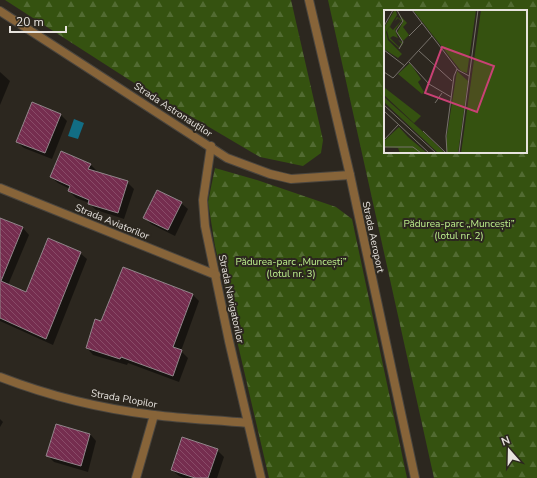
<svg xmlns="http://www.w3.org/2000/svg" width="537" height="478" viewBox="0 0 537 478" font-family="'Nunito Sans',sans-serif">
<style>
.forest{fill:url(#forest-firs);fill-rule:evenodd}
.water{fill:#126d84}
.shadow{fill:#0007}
.building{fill:url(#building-back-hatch);stroke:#91858a}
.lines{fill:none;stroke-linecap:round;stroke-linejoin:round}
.service-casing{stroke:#4a453e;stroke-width:10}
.minor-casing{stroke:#4a453e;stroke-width:10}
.tertiary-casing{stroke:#4a453e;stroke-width:10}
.service{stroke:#876439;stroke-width:8}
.minor{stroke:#876439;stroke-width:8}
.tertiary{stroke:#876439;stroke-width:8}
.labels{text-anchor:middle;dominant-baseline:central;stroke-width:4;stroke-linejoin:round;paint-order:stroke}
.street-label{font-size:10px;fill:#e7e3de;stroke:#2c271f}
.park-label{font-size:10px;fill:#bdef8d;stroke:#2c271f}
.inset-road{fill:none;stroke:#77726b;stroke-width:1}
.view{fill:#c94175;fill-opacity:0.15;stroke:#c94175;stroke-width:2}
.inset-edge{fill:none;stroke:#e7e3de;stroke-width:2}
</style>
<defs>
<pattern id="forest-firs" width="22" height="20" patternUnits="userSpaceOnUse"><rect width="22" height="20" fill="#355210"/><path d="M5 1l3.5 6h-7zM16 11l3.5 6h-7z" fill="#526b32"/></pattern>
<pattern id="building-back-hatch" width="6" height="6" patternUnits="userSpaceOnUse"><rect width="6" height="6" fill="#752d4f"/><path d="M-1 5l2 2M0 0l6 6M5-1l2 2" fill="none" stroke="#894b68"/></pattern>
</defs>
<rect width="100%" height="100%" fill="#2c271f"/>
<g class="forest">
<path d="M 5,0 L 291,0 L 323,140 L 321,153 L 303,166 L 260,157 L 131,81 Z"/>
<path d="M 328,0 L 537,0 L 537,478 L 434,478 ZM 385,11 L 526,11 L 526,152 L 385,152 Z"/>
<path d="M 215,168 L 257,180 L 336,207 L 352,219 L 407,478 L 269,478 L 215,246 L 208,202 Z"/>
</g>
<path class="water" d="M 74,119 L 84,123 L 78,139 L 68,136 Z"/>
<g class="shadow">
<path d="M 0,72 L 10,81 L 0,105 Z"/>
<path d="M 60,114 L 67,121 L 52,159 L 24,148 L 17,142 Z"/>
<path d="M 90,164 L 97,171 L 96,173 L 127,182 L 134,189 L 124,219 L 96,210 L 89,203 L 76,198 L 69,191 L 70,189 L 58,183 L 51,177 Z"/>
<path d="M 181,203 L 188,209 L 175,236 L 151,224 L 144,217 Z"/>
<path d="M 0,219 L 23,228 L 29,235 L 8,285 L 27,293 L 80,253 L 87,259 L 53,345 L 0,321 Z"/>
<path d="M 193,295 L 199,301 L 181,351 L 188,358 L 179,382 L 128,363 L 127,365 L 93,355 L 87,348 L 102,322 Z"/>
<path d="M 0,419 L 3,422 L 0,427 Z"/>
<path d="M 90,434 L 96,441 L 88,472 L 54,462 L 48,456 Z"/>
<path d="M 217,450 L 224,457 L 217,478 L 184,478 L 179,476 L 172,470 Z"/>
</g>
<g class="building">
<path d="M 32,102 L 61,114 L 45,153 L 16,142 Z"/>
<path d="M 61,151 L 91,164 L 88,169 L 128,181 L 118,213 L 88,204 L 89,200 L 68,191 L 70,186 L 50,177 Z"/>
<path d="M 157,190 L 182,202 L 168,230 L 143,218 Z"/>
<path d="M 0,218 L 23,227 L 1,281 L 26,292 L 48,238 L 81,252 L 46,339 L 0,318 Z"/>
<path d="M 123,267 L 193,294 L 173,347 L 182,350 L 173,376 L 121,357 L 120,359 L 86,348 L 95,319 L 101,321 Z"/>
<path d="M 56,424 L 90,434 L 81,466 L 46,456 Z"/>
<path d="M 182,437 L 218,449 L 208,478 L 195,478 L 171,470 Z"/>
</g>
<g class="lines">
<defs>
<path id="service" d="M 136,478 L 154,415"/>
<g id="minor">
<path d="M 0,11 L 227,158 L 270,174 L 291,179 L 350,175"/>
<path d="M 211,146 L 203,200 L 205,226 L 229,341 L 261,478"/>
<path d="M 0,188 L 216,275"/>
<path d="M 0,377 C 49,396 102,409 154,415 C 185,419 217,420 248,423"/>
</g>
<path id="tertiary" d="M 309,0 L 350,175 L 415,478"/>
</defs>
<use href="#service" class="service-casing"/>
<use href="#minor" class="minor-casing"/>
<use href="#tertiary" class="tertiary-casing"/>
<use href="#service" class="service"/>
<use href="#minor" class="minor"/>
<use href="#tertiary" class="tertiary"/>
</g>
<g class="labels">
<g class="street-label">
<text transform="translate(173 110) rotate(33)">Strada Astronauților</text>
<text transform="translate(112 222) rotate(22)">Strada Aviatorilor</text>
<text transform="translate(373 237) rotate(78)">Strada Aeroport</text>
<text transform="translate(231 299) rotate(78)">Strada Navigatorilor</text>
<text transform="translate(124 399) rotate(10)">Strada Plopilor</text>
</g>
<g class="park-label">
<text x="459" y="224">Pădurea-parc „Muncești”<tspan x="459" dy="12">(lotul nr. 2)</tspan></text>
<text x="291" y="262">Pădurea-parc „Muncești”<tspan x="291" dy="12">(lotul nr. 3)</tspan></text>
</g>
</g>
<g transform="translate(384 10)">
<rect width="143" height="143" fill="#2c271f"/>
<path d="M 0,87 L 36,119 L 61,143 L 54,143 L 0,92 Z" fill="#355210"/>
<path d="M 29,0 L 92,0 L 83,63 L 77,61 ZM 97,0 L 143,0 L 143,143 L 77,143 ZM 73,61 L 84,71 L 74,143 L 63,143 L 62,131 ZM 15,117 L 24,127 L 43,143 L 16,143 L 14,138 L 0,137 L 0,131 Z" fill="#355210"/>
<path d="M 26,53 L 37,69 L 34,72 L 40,82 L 38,84 L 14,64 Z" fill="#355210"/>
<path d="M 10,1 L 12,1 L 13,5 L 2,22 L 4,30 L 18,44 L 14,48 L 0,39 L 0,18 ZM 15,4 L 23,13 L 19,17 L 25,25 L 19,31 L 13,23 L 19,12 ZM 13,7 L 18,10 L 11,20 L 14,28 L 9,26 L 6,28 L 15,37 L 18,34 L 14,30 L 18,32 L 19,34 L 15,38 L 5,29 L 3,21 L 8,13 L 6,17 L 9,20 L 17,11 L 14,8 L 11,11 ZM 1,78 L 37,106 L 30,113 L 0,85 Z" fill="#355210"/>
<path class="inset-road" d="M 13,0 L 19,11 L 12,21 L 19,32 L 15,39M 28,0 L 74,60 L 85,66M 0,16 L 9,0M 25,26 L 38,13M 0,40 L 21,56M 35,41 L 68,71M 25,52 L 45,74 L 67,87M 0,62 L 9,68 L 48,26M 51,93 L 58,83M 0,95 L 52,143M 0,101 L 45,143M 39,121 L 61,142M 0,130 L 14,115M 0,137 L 29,137 L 37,143M 63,143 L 62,126 L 70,66 L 73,59M 75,143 L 94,0"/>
<path class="view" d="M 58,37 L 110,56 L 93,102 L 41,83 Z"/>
<rect width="143" height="143" class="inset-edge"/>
</g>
<g transform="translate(509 450) rotate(340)" stroke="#2c271f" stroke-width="3" paint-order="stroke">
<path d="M0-3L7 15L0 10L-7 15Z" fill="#e7e3de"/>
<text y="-6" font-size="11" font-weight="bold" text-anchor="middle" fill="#e7e3de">N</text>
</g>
<path d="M10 26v6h56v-6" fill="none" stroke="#e7e3de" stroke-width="2"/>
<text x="16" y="26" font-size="12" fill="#e7e3de" stroke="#2c271f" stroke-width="3" paint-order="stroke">20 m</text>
</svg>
